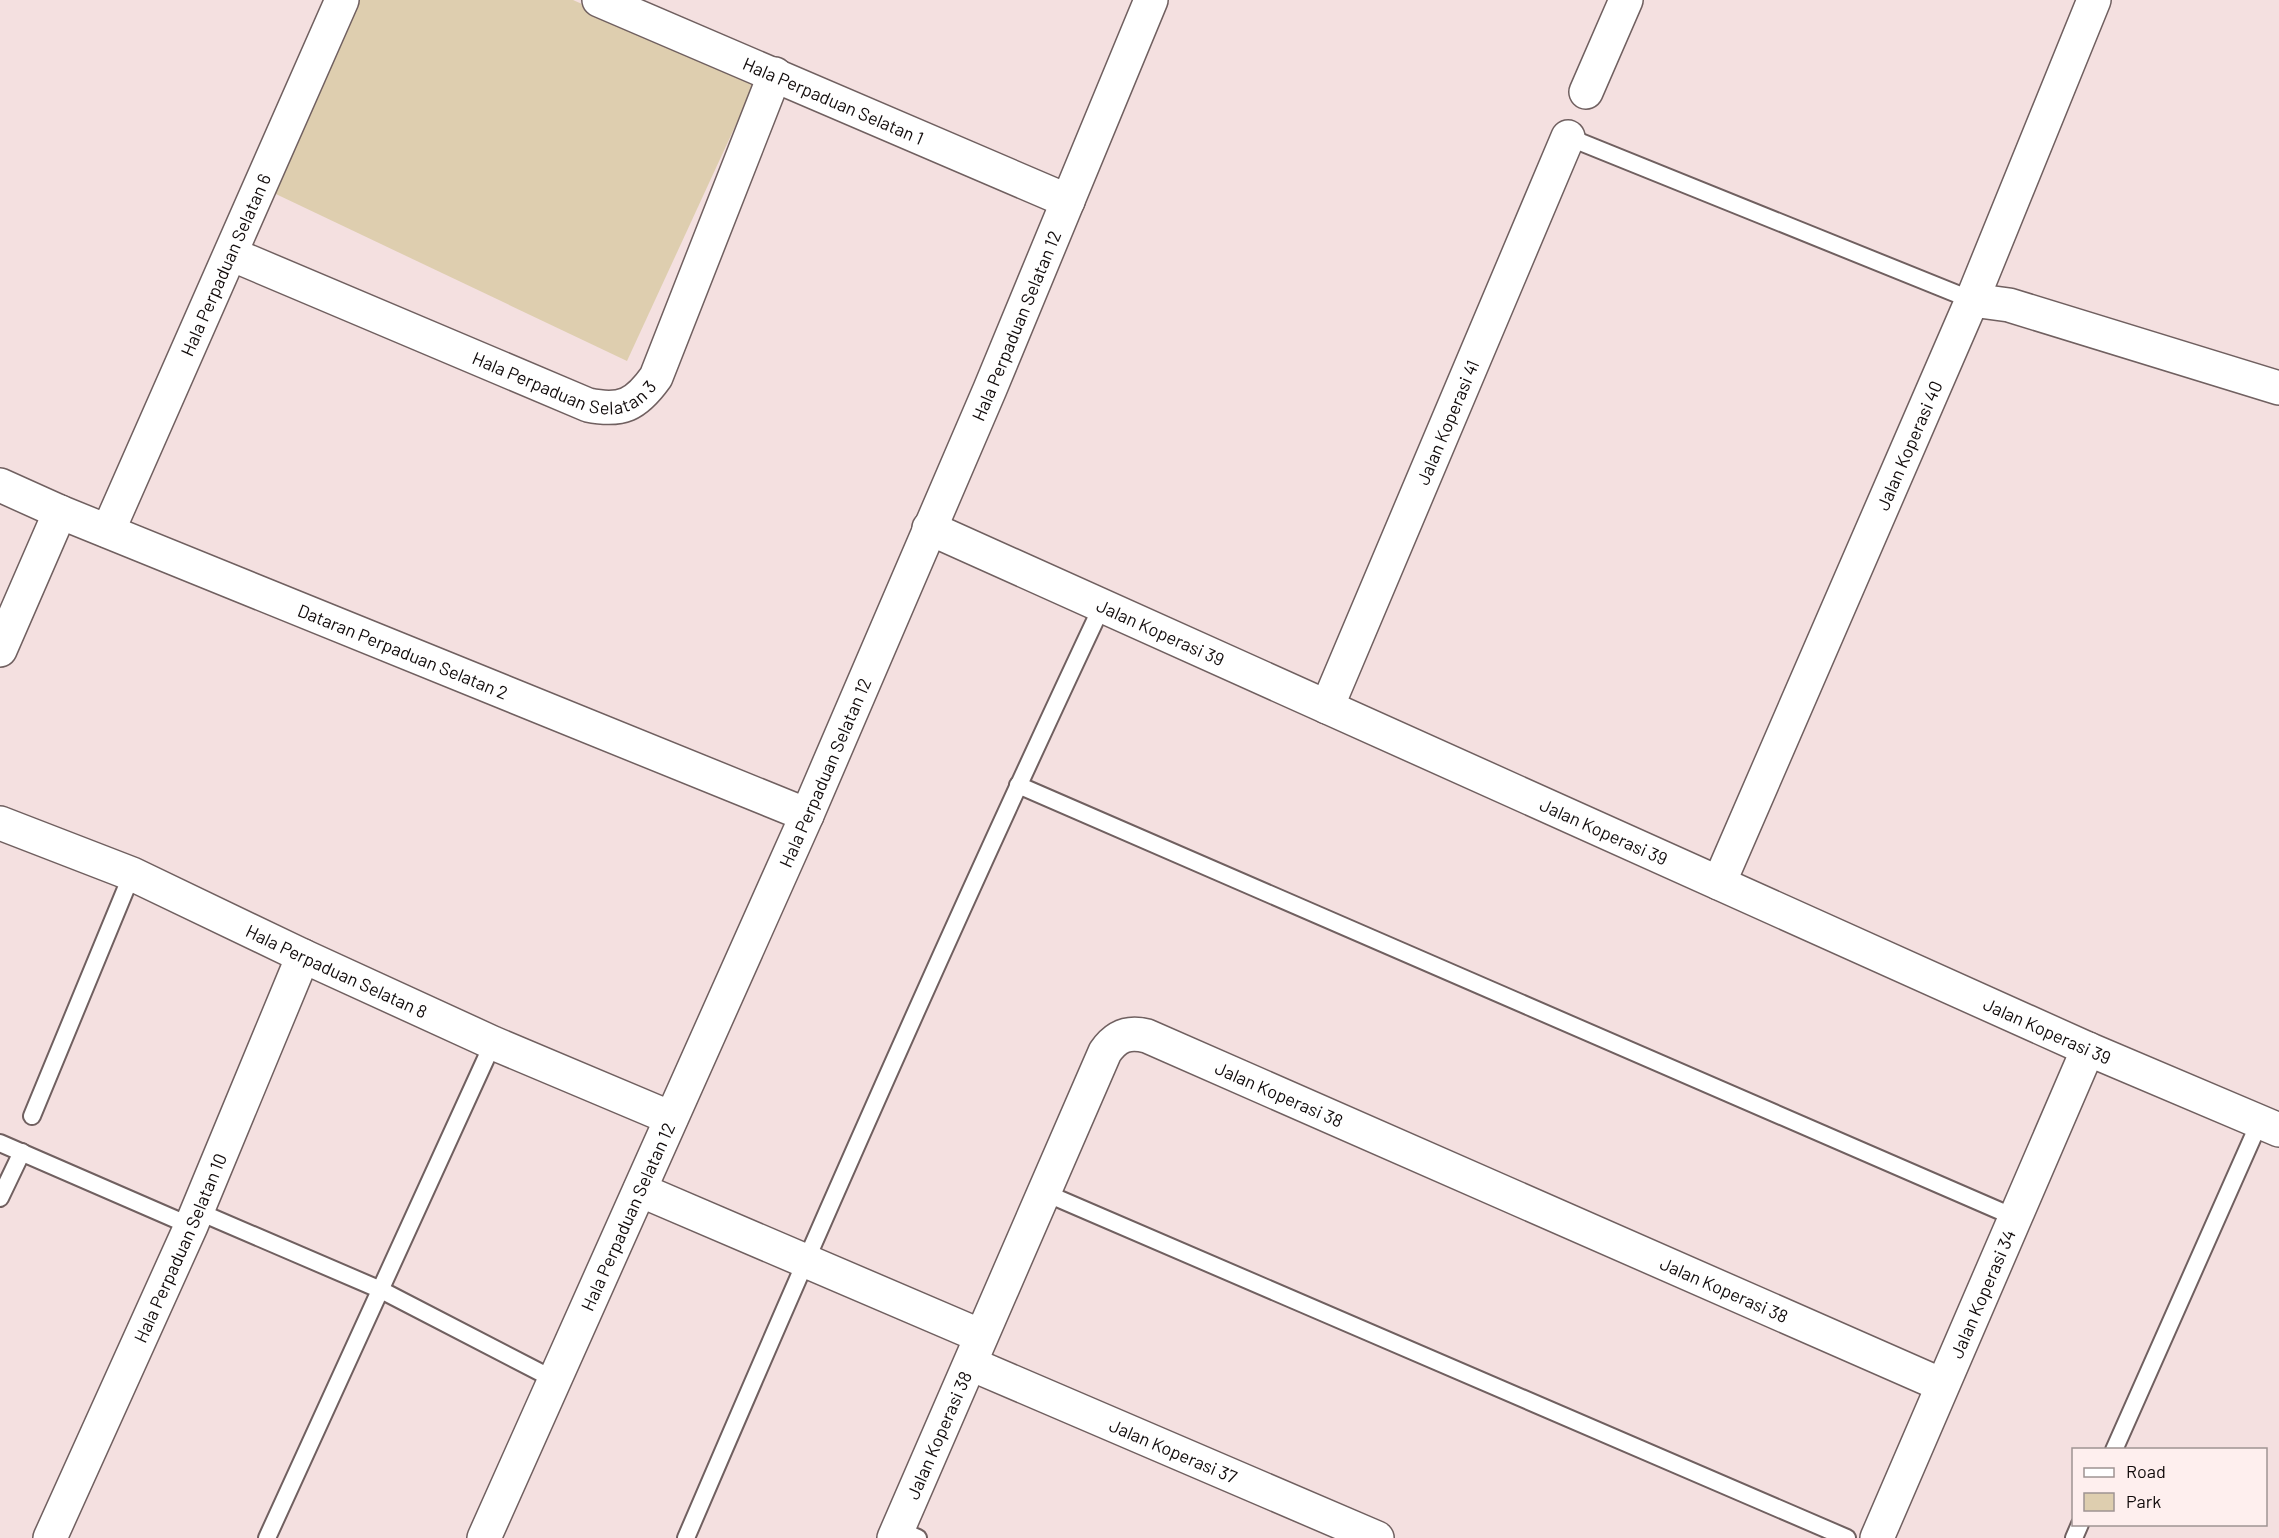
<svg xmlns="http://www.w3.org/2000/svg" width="2279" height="1538" viewBox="0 0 2279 1538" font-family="Barlow,sans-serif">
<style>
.green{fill:#deceaf}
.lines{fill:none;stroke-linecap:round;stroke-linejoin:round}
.service-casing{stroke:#706060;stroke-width:20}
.minor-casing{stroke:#706060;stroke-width:36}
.service{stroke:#fff;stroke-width:16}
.minor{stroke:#fff;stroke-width:33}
.labels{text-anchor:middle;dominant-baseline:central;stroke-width:4.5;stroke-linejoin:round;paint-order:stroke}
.street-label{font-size:18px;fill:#110b0b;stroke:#feefee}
</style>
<rect width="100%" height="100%" fill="#f4e0e0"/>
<path class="green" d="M 349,0 L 573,0 L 756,81 L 627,361 L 259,186 Z"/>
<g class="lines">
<defs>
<g id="service">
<path d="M 1568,137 L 1972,300"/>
<path d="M 1018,785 L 2014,1217"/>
<path d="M 32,1116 L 132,874"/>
<path d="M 0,1143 L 191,1226"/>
<path d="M 1043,1192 L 1847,1538"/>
<path d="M 0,1198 L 22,1152"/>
<path d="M 197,1211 L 381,1290 L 555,1380"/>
<path d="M 2114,1450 L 2260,1121"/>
<path d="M 897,1529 L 918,1538"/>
<path d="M 267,1538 L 493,1043"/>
<path d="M 686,1538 C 820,1225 957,914 1102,606"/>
<path d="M 2074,1538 L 2080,1524"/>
</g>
<g id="minor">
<path id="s1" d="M 599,0 L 1068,201"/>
<path d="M 1586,92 L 1626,0"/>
<path id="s2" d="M 231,254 L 588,405 C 622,412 636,405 656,377 L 775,74"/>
<path d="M 1972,300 L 2094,0"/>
<path id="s3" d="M 0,485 L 60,512 L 807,815"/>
<path id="s4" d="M 929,528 L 2088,1049 L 2279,1130"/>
<path id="s5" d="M 108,531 L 342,0"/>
<path d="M 0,650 L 60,512"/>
<path id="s6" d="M 1327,707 L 1568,137"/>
<path id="s7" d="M 0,823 L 132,874 L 303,956 L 493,1043 L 671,1118"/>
<path id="s8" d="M 1719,883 L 1972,300 L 2009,305 L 2279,388"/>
<path d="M 640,1190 L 981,1336"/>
<path id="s9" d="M 971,1364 L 1377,1538"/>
<path id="s10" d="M 50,1538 L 191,1226 L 303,956"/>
<path id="s11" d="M 484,1538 L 807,815 L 990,389 L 1151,0"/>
<path id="s12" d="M 894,1538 L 1105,1052 C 1116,1036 1128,1031 1147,1036 L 1942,1385"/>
<path id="s13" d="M 1877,1538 L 2088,1049"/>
</g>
</defs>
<use href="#service" class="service-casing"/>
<use href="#minor" class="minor-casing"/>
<use href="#service" class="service"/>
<use href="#minor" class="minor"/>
</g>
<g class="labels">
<g class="street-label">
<text stroke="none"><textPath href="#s1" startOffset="255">Hala Perpaduan Selatan 1</textPath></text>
<text stroke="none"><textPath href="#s5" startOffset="291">Hala Perpaduan Selatan 6</textPath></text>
<text stroke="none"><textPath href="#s11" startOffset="1324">Hala Perpaduan Selatan 12</textPath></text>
<text stroke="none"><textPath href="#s2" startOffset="362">Hala Perpaduan Selatan 3</textPath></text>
<text stroke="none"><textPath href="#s6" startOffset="309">Jalan Koperasi 41</textPath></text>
<text stroke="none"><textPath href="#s8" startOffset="477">Jalan Koperasi 40</textPath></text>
<text stroke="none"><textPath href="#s4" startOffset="254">Jalan Koperasi 39</textPath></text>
<text stroke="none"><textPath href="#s3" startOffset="436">Dataran Perpaduan Selatan 2</textPath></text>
<text stroke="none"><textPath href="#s11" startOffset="838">Hala Perpaduan Selatan 12</textPath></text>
<text stroke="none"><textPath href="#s4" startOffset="740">Jalan Koperasi 39</textPath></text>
<text stroke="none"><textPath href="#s7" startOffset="368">Hala Perpaduan Selatan 8</textPath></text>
<text stroke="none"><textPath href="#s4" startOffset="1226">Jalan Koperasi 39</textPath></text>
<text stroke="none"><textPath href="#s12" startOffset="723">Jalan Koperasi 38</textPath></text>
<text stroke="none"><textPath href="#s11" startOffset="352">Hala Perpaduan Selatan 12</textPath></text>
<text stroke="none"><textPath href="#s10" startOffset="318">Hala Perpaduan Selatan 10</textPath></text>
<text stroke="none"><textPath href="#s12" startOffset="1209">Jalan Koperasi 38</textPath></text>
<text stroke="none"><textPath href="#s13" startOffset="266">Jalan Koperasi 34</textPath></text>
<text stroke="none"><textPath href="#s12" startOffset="112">Jalan Koperasi 38</textPath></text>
<text stroke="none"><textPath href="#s9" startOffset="220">Jalan Koperasi 37</textPath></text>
</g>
</g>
<rect x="2072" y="1448" width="195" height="78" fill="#feefee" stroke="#9f9493" stroke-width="1.5"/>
<rect x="2084" y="1468" width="30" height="9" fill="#ffffff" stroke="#9f9493" stroke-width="1.5"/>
<text x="2126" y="1478" font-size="18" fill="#110b0b">Road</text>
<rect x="2084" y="1493" width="30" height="18" fill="#deceaf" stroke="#9f9493" stroke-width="1.5"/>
<text x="2126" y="1508" font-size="18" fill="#110b0b">Park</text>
</svg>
